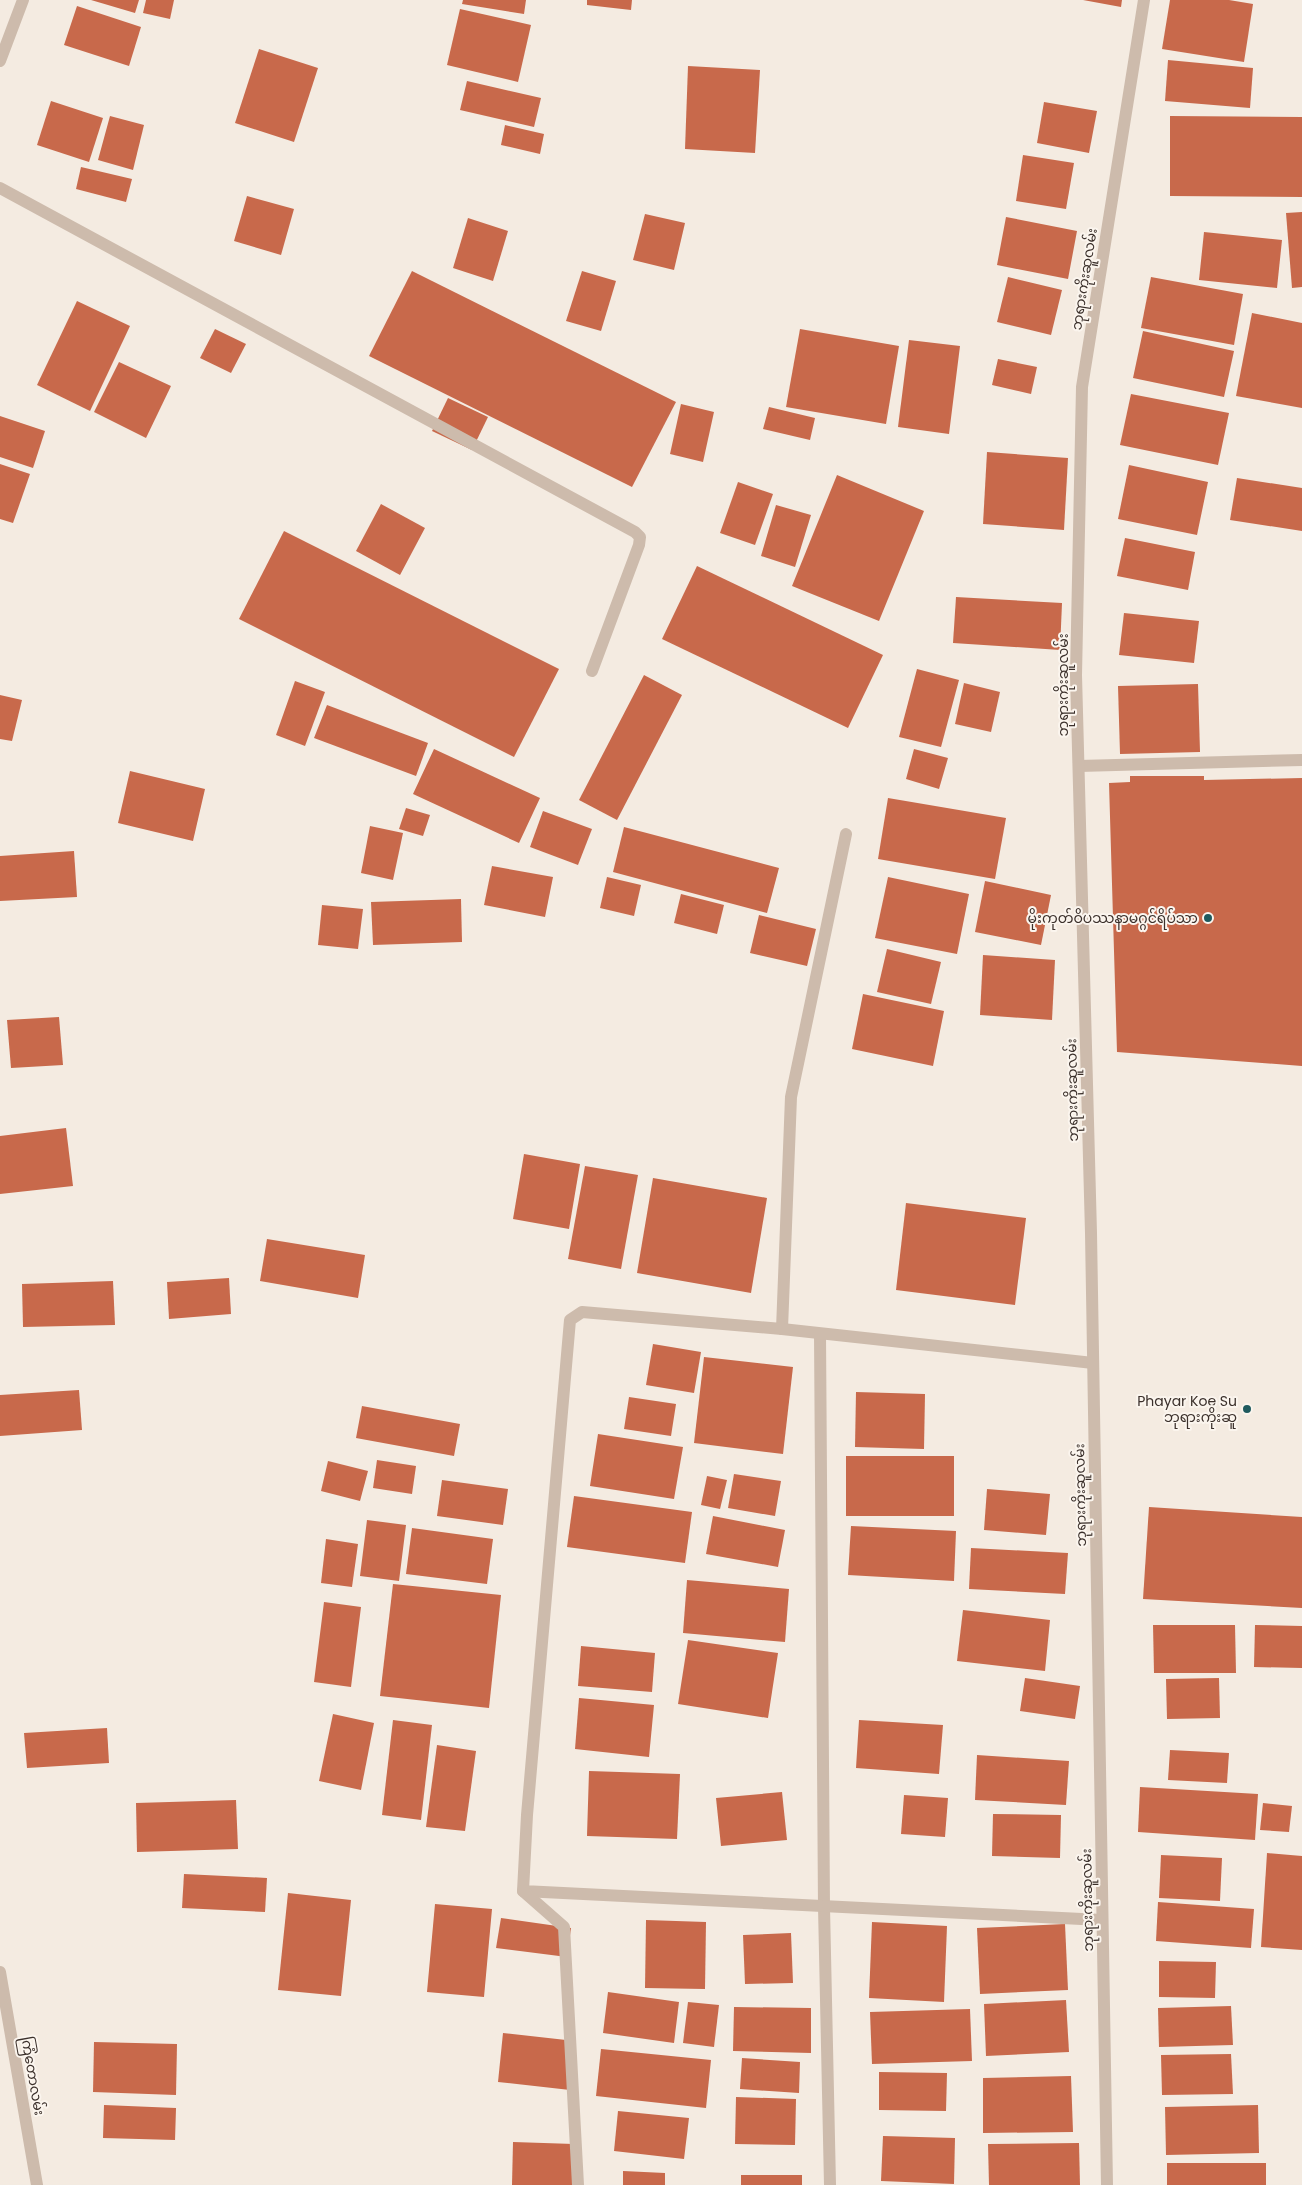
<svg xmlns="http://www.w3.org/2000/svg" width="1302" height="2185" viewBox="0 0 1302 2185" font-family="Poppins,'Noto Sans Myanmar',sans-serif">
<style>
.building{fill:#c8694b}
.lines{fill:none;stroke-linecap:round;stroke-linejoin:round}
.minor{stroke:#cdbbac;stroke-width:12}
.poi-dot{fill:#1f5a5e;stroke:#fbf5ee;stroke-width:2}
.labels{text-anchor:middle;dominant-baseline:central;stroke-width:4;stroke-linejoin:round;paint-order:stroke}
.street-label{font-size:14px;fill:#3b302b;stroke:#fbf5ee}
.poi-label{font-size:14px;fill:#3b302b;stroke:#fbf5ee;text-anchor:end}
</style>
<rect width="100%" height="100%" fill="#f4ebe1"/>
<g class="building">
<path d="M 91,0 L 139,0 L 135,13 Z"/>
<path d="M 146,0 L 174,0 L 170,19 L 143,13 Z"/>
<path d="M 463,0 L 526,0 L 524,14 L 462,4 Z"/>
<path d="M 587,0 L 632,0 L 631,10 L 587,5 Z"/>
<path d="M 1083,0 L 1122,0 L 1121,7 Z"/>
<path d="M 1170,0 L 1229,0 L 1253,4 L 1244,62 L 1162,49 Z"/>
<path d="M 77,6 L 141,27 L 129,66 L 64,45 Z"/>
<path d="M 460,9 L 531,25 L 518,82 L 447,65 Z"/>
<path d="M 259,49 L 318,68 L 294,142 L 235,123 Z"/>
<path d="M 1168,60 L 1253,68 L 1250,108 L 1165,101 Z"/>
<path d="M 688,66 L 760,70 L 755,153 L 685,149 Z"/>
<path d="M 467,81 L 541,98 L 534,127 L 460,110 Z"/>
<path d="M 51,101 L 103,118 L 89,162 L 37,145 Z"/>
<path d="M 1044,102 L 1097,111 L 1089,153 L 1037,143 Z"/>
<path d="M 110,116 L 144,125 L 133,170 L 98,160 Z"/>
<path d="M 1170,116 L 1302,117 L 1302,197 L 1170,196 Z"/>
<path d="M 505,125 L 544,134 L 540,154 L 501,145 Z"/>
<path d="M 1023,155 L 1074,163 L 1066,209 L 1016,201 Z"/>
<path d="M 81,167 L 132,179 L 126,202 L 76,189 Z"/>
<path d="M 247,196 L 294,209 L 281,255 L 234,241 Z"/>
<path d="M 1302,212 L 1302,287 L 1292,288 L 1286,213 Z"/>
<path d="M 645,214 L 685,223 L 674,270 L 633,260 Z"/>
<path d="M 1006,217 L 1077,231 L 1068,279 L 997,265 Z"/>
<path d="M 468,218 L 508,231 L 493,281 L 453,268 Z"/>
<path d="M 1204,232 L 1282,240 L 1277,288 L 1199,280 Z"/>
<path d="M 412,271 L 676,402 L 632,487 L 369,356 Z"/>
<path d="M 582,271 L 616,281 L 601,331 L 566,321 Z"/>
<path d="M 1008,277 L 1062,290 L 1051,335 L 997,322 Z"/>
<path d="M 1151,277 L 1243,294 L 1234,345 L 1141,328 Z"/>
<path d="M 77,301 L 130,326 L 90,411 L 37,385 Z"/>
<path d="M 1252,313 L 1302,323 L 1302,408 L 1236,396 Z"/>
<path d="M 215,329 L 246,344 L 231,373 L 200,358 Z"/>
<path d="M 800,329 L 899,346 L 886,424 L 786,407 Z"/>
<path d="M 1143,331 L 1234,351 L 1224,397 L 1133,378 Z"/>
<path d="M 909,340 L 960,346 L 949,434 L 898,427 Z"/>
<path d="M 998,359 L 1037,367 L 1031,394 L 992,385 Z"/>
<path d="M 119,362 L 171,386 L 146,438 L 94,412 Z"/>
<path d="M 1131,394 L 1229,413 L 1218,465 L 1120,445 Z"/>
<path d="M 448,398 L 488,417 L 472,450 L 432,431 Z"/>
<path d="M 681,404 L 714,412 L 703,462 L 670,454 Z"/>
<path d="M 769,407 L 815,418 L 810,440 L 763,429 Z"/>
<path d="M 0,416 L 45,431 L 33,468 L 0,457 Z"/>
<path d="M 987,452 L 1068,458 L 1064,530 L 983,524 Z"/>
<path d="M 0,464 L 30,474 L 13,523 L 0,519 Z"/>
<path d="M 1129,465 L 1208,482 L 1197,535 L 1118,519 Z"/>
<path d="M 837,475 L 924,511 L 879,621 L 792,586 Z"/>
<path d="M 1237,478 L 1302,488 L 1302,531 L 1230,520 Z"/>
<path d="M 738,482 L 773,494 L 755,545 L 720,533 Z"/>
<path d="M 381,504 L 425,528 L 400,575 L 356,551 Z"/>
<path d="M 776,505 L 811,515 L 795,567 L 761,556 Z"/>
<path d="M 284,531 L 559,669 L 514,757 L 239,619 Z"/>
<path d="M 1125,538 L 1195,552 L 1188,590 L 1117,576 Z"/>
<path d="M 697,566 L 883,655 L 848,728 L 662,639 Z"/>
<path d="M 956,597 L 1062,603 L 1060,650 L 953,643 Z"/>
<path d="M 1124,613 L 1199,621 L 1194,663 L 1119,655 Z"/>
<path d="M 917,669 L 959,680 L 941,747 L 899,737 Z"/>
<path d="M 644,675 L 682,695 L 617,820 L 579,800 Z"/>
<path d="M 295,681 L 325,692 L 305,746 L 276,735 Z"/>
<path d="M 964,683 L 1000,692 L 991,732 L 955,724 Z"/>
<path d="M 1198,684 L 1200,752 L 1120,754 L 1118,686 Z"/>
<path d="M 0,695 L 22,700 L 12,741 L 0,739 Z"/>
<path d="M 327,705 L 428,743 L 416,776 L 314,738 Z"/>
<path d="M 434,749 L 540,798 L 519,843 L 413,794 Z"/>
<path d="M 914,749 L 948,758 L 939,789 L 906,779 Z"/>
<path d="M 130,771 L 205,789 L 193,841 L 118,823 Z"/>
<path d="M 1130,776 L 1204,776 L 1204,780 L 1302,778 L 1302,1066 L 1117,1052 L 1109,783 L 1130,782 Z"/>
<path d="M 888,798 L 1006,818 L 995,879 L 878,859 Z"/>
<path d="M 406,808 L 430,815 L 423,836 L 399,829 Z"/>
<path d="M 543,811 L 592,829 L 578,865 L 530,847 Z"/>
<path d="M 370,826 L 403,833 L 393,880 L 361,873 Z"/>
<path d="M 624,827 L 779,868 L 767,913 L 613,872 Z"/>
<path d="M 74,851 L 77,897 L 0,901 L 0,856 Z"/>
<path d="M 492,866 L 553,877 L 545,917 L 484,905 Z"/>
<path d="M 607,877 L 641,885 L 634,916 L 600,908 Z"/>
<path d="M 888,877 L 969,894 L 957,954 L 875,938 Z"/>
<path d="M 985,881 L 1051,895 L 1041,945 L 975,932 Z"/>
<path d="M 681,894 L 724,905 L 717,934 L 674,923 Z"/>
<path d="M 461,899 L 462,942 L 373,945 L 371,902 Z"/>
<path d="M 322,905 L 363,909 L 358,949 L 318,945 Z"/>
<path d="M 759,915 L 816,929 L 807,966 L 750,953 Z"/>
<path d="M 887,949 L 941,962 L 931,1004 L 877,992 Z"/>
<path d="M 983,955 L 1055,960 L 1052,1020 L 980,1015 Z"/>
<path d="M 863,994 L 944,1011 L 933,1066 L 852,1049 Z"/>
<path d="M 59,1017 L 63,1065 L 11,1068 L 7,1020 Z"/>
<path d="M 66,1128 L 73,1186 L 0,1194 L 0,1136 Z"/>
<path d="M 524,1154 L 580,1164 L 569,1229 L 513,1219 Z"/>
<path d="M 585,1166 L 638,1175 L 621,1269 L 568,1259 Z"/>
<path d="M 653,1178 L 767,1198 L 751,1293 L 637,1273 Z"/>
<path d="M 906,1203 L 1026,1218 L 1015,1305 L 896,1290 Z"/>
<path d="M 267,1239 L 365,1255 L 358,1298 L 260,1281 Z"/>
<path d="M 229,1278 L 231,1314 L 169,1319 L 167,1282 Z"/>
<path d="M 113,1281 L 115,1325 L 23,1327 L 22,1284 Z"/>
<path d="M 653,1344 L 701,1352 L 694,1393 L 646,1385 Z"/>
<path d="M 704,1357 L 793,1367 L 783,1454 L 694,1443 Z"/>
<path d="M 79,1390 L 82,1430 L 0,1436 L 0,1395 Z"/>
<path d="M 856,1392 L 925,1394 L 924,1449 L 855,1447 Z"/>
<path d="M 629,1397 L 676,1404 L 671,1436 L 624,1429 Z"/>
<path d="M 362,1406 L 460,1424 L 454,1456 L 356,1438 Z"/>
<path d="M 598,1434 L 683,1447 L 674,1499 L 590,1486 Z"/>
<rect x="846" y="1456" width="108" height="60"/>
<path d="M 377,1460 L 416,1466 L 412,1494 L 373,1488 Z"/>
<path d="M 328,1461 L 368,1471 L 360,1501 L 321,1491 Z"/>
<path d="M 734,1474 L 781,1481 L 775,1516 L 728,1508 Z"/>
<path d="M 707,1476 L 727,1480 L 720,1509 L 701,1505 Z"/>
<path d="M 442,1480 L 508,1489 L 503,1525 L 437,1516 Z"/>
<path d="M 987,1489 L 1050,1494 L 1046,1535 L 984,1530 Z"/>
<path d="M 574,1496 L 692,1512 L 685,1563 L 567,1547 Z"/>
<path d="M 1149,1507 L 1302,1517 L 1302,1608 L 1143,1599 Z"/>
<path d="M 713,1516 L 785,1530 L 778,1567 L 706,1554 Z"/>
<path d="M 367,1520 L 406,1525 L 399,1581 L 360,1576 Z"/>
<path d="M 851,1526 L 956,1531 L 954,1581 L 848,1575 Z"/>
<path d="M 412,1528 L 493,1539 L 487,1584 L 406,1574 Z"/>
<path d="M 326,1539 L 358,1544 L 352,1587 L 321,1583 Z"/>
<path d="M 971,1548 L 1068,1553 L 1065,1594 L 969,1589 Z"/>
<path d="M 687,1580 L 789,1589 L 785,1642 L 683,1633 Z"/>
<path d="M 393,1584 L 501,1595 L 489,1708 L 380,1696 Z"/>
<path d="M 324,1602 L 361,1607 L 351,1687 L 314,1682 Z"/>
<path d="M 963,1610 L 1050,1620 L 1045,1671 L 957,1661 Z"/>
<path d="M 1153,1625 L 1235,1625 L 1236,1673 L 1154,1673 Z"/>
<path d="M 1255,1625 L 1302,1626 L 1302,1668 L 1254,1667 Z"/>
<path d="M 688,1640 L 778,1653 L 768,1718 L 678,1704 Z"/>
<path d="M 581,1646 L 655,1653 L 652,1692 L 578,1686 Z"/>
<path d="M 1025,1678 L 1080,1686 L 1075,1719 L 1020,1711 Z"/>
<path d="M 1219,1678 L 1220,1718 L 1167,1719 L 1166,1679 Z"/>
<path d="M 579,1698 L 654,1705 L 649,1757 L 575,1749 Z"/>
<path d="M 333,1714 L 374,1723 L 361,1790 L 319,1781 Z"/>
<path d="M 393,1720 L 432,1725 L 421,1820 L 382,1815 Z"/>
<path d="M 859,1720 L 943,1725 L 939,1774 L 856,1768 Z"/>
<path d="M 107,1728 L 109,1763 L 27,1768 L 24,1733 Z"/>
<path d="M 437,1745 L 476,1751 L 465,1831 L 426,1827 Z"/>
<path d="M 1170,1750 L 1229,1753 L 1227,1783 L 1168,1780 Z"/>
<path d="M 977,1755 L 1069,1761 L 1066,1805 L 975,1800 Z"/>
<path d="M 589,1771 L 680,1774 L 677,1839 L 587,1836 Z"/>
<path d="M 1140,1787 L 1258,1794 L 1255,1840 L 1138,1832 Z"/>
<path d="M 782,1792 L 787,1840 L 721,1846 L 716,1798 Z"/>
<path d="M 904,1795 L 948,1798 L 945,1837 L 901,1834 Z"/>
<path d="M 236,1800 L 238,1849 L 137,1852 L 136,1803 Z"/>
<path d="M 1263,1803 L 1292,1806 L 1289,1832 L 1260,1830 Z"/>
<path d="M 993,1814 L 1061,1815 L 1060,1858 L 992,1856 Z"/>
<path d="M 1267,1853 L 1302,1856 L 1302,1950 L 1261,1947 Z"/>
<path d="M 1161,1855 L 1222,1858 L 1220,1901 L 1159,1898 Z"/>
<path d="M 184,1874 L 267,1878 L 265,1912 L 182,1908 Z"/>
<path d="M 288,1893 L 351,1900 L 341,1996 L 278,1990 Z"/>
<path d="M 1158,1902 L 1254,1909 L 1251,1948 L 1156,1941 Z"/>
<path d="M 435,1904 L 492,1909 L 484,1997 L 427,1992 Z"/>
<path d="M 501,1918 L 571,1928 L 567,1957 L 496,1948 Z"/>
<path d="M 646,1920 L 706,1922 L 705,1989 L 645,1988 Z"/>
<path d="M 872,1922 L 947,1926 L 944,2002 L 869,1998 Z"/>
<path d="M 1065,1924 L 1068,1990 L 980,1994 L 977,1928 Z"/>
<path d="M 791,1933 L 793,1983 L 745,1984 L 743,1935 Z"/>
<path d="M 1159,1961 L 1216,1962 L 1215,1998 L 1159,1997 Z"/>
<path d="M 608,1992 L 679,2002 L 674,2043 L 603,2033 Z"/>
<path d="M 1066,2000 L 1069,2052 L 986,2056 L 984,2004 Z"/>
<path d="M 688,2002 L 719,2005 L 714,2047 L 683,2043 Z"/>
<path d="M 1231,2006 L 1233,2045 L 1159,2047 L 1158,2008 Z"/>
<path d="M 734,2007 L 811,2008 L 811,2053 L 733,2051 Z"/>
<path d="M 970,2009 L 972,2061 L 872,2064 L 870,2012 Z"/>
<path d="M 503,2033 L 575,2041 L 570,2090 L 498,2082 Z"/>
<path d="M 94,2042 L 177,2044 L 176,2095 L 93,2092 Z"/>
<path d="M 601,2049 L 711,2060 L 706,2108 L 596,2096 Z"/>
<path d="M 1231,2054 L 1233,2094 L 1162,2095 L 1161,2055 Z"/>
<path d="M 742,2058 L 800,2062 L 799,2093 L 740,2089 Z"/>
<path d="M 879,2072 L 947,2073 L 946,2111 L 879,2110 Z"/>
<path d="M 1071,2076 L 1073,2132 L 983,2133 L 983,2078 Z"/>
<path d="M 736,2097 L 796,2099 L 795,2145 L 735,2144 Z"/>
<path d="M 104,2105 L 176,2108 L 175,2140 L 103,2138 Z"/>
<path d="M 1258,2105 L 1259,2153 L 1166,2155 L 1165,2107 Z"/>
<path d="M 618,2111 L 689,2118 L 684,2159 L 614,2151 Z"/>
<path d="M 883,2136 L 955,2138 L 954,2184 L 881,2181 Z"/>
<path d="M 513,2142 L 574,2144 L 573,2185 L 512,2185 Z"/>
<path d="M 1079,2143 L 1080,2185 L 989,2185 L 988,2144 Z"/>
<rect x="1167" y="2163" width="99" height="22"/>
<path d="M 623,2171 L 665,2173 L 665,2185 L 623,2185 Z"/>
<rect x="741" y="2175" width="61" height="10"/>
</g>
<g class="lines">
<g class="minor">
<path d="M 0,61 L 23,0"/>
<path d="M 0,188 L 635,532 L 640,537 L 639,545 L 592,671"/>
<path d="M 1079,766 L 1302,760"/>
<path d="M 782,1329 L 791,1097 L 846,834"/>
<path d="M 820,1334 L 824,1907 L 830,2185"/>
<path d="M 1093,1363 L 782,1329 L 582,1312 L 570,1320 L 527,1815 L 523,1891 L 1102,1920"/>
<path d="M 523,1891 L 564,1927 L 578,2185"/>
<path d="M 0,1972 L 37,2185"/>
<path d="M 1107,2185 L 1091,1233 L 1076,675 L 1082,387 L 1144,0"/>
</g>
</g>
<g class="poi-dot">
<circle cx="1208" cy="918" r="5"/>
<circle cx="1247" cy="1409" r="5"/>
</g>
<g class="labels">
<g class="street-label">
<text transform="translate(1084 279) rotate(-81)">ဘုရားကိုးဆူလမ်း</text>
<text transform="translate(1063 685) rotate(-90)">ဘုရားကိုးဆူလမ်း</text>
<text transform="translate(1072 1090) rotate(-91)">ဘုရားကိုးဆူလမ်း</text>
<text transform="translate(1080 1495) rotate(-91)">ဘုရားကိုးဆူလမ်း</text>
<text transform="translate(1087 1900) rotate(-91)">ဘုရားကိုးဆူလမ်း</text>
<text transform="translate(33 2076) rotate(80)">ကြံတောလမ်း</text>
</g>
<g class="poi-label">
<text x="1198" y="918">မိုးကုတ်ဝိပဿနာမဂ္ဂင်ရိပ်သာ</text>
<text x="1237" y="1401">Phayar Koe Su<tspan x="1237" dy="16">ဘုရားကိုးဆူ</tspan></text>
</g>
</g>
</svg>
